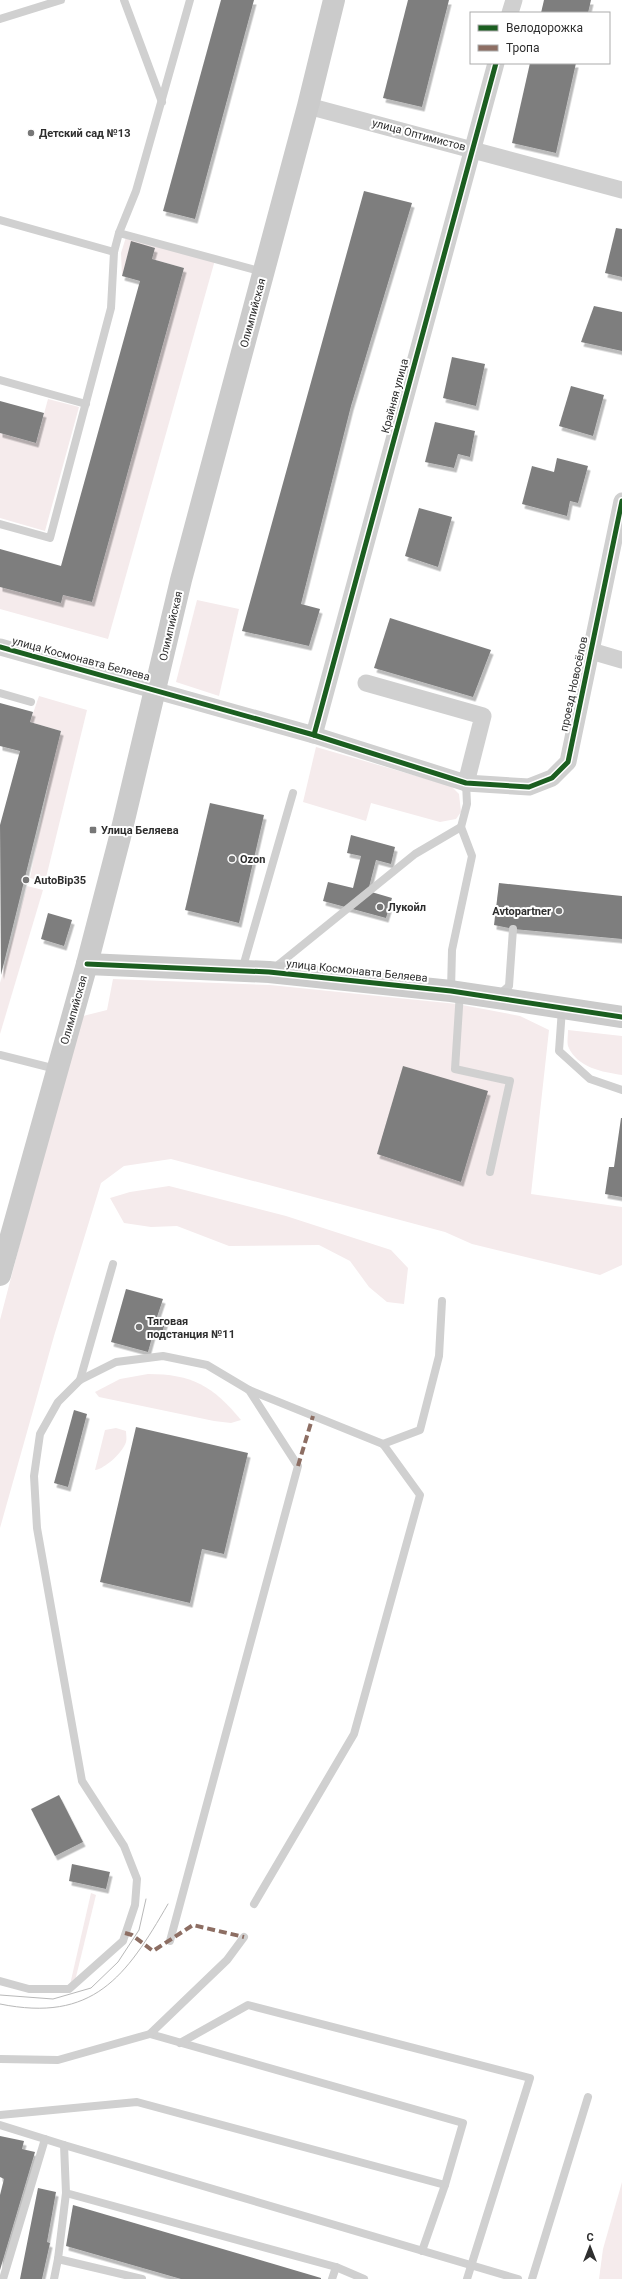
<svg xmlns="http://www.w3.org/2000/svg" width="622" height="2279" viewBox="0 0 622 2279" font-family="Roboto,sans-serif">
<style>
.green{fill:#f5ebec}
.building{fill:#7e7e7e;filter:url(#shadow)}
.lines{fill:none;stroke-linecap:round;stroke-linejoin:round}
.lane{stroke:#d0d0d0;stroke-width:8}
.street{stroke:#d0d0d0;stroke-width:17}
.secondary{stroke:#cbcbcb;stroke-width:22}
.tram{stroke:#b8b8b8;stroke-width:1}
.quiet{stroke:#8d6e63;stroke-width:4;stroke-dasharray:8 4;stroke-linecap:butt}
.cycleway-casing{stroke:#fff;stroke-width:8}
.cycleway{stroke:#1b5e20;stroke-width:5}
.poi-dot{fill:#777;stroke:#fff;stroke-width:1.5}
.labels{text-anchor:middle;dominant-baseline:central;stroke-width:4;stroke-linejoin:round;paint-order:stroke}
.poi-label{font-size:11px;font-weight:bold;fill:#2e2e2e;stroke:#fff;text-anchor:start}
.street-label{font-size:11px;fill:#2e2e2e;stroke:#fff}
</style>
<defs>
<filter id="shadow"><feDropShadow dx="2.5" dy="4.5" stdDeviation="0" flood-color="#0004"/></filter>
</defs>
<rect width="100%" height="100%" fill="#fff"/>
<g class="green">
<path d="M 126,237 L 215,260 L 108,639 L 0,609 L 0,587 L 61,603 L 63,595 L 92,602 L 184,268 L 152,259 L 155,248 L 131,242 L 122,276 L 121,253 Z"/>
<path d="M 48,399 L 79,407 L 45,531 L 0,518 L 0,433 L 36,443 Z"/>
<path d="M 197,600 L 239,609 L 219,696 L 176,682 Z"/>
<path d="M 39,696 L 87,710 L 45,882 L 30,878 L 53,760 L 61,731 L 30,722 Z"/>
<path d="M 316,747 L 451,786 L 459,794 L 461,812 L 456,819 L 440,822 L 371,803 L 366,821 L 303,802 Z"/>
<path d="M 27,886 L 43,890 L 0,1034 L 0,983 Z"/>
<path d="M 113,979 L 270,985 L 457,1004 L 520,1016 L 549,1030 L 531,1194 L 622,1207 L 622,1265 L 600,1275 L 472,1244 L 445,1232 L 171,1159 L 124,1166 L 101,1183 L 54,1336 L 0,1528 L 0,1320 L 79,1017 L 107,1010 Z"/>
<path d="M 568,1030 L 622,1036 L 622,1075 C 603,1072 577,1068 568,1046 C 567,1042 568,1035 568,1030 Z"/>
<path d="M 169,1186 L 286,1216 L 391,1250 L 408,1268 L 404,1304 L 387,1302 L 369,1287 L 350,1261 L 319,1245 L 229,1246 L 177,1226 L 151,1227 L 124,1223 L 110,1198 L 130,1192 Z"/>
<path d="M 148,1374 C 192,1374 213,1386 241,1420 L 231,1423 L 214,1421 L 99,1397 L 95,1392 L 120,1379 Z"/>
<path d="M 116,1428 L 126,1431 C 126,1434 127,1439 126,1442 C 123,1452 105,1469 95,1470 L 105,1430 Z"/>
<path d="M 91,1893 L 96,1895 L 75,1981 L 69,1989 Z"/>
<path d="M 622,2182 L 622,2279 L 599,2279 L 603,2249 Z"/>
</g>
<g class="building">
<path d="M 221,0 L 254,0 L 195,219 L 163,211 Z"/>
<path d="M 408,0 L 449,0 L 422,107 L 383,98 Z"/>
<path d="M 544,0 L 591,0 L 588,13 L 541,13 Z"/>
<path d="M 530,63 L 576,63 L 556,153 L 512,143 Z"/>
<path d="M 364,191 L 412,203 L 351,406 L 301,604 L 320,609 L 309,646 L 242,631 Z"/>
<path d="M 616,228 L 622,229 L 622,277 L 605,273 Z"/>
<path d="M 131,241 L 155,248 L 152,259 L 184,268 L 92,602 L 63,595 L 61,603 L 0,587 L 0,549 L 61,566 L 140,281 L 122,276 Z"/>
<path d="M 594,306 L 622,312 L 622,351 L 581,342 Z"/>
<path d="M 452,357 L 485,364 L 476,406 L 443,398 Z"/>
<path d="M 571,386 L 604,395 L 593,436 L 559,426 Z"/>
<path d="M 0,401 L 44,413 L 36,443 L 0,433 Z"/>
<path d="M 435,422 L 475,431 L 470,457 L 458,454 L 454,468 L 425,462 Z"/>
<path d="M 557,458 L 588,466 L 578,503 L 570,501 L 567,516 L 522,504 L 532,466 L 554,472 Z"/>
<path d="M 419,508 L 452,517 L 438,567 L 405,556 Z"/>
<path d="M 390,618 L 491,650 L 473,697 L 374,668 Z"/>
<path d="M 0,703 L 33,712 L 30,722 L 61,731 L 1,975 L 0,825 L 20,751 L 0,746 Z"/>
<path d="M 210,803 L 264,815 L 239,923 L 185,910 Z"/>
<path d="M 351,835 L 395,847 L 391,864 L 376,860 L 368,891 L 392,898 L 386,918 L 323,901 L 328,882 L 353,888 L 361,856 L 347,853 Z"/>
<path d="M 499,883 L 622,896 L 622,939 L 513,929 L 494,925 Z"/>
<path d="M 48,913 L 72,920 L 64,946 L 41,939 Z"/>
<path d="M 403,1066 L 488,1091 L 461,1182 L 377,1154 Z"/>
<path d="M 621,1118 L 622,1118 L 622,1197 L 605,1194 L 609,1167 L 614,1167 Z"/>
<path d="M 126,1289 L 163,1299 L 157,1317 L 166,1320 L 161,1336 L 153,1334 L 148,1352 L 111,1342 Z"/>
<path d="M 74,1410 L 87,1414 L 68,1487 L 54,1483 Z"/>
<path d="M 136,1427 L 248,1453 L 224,1554 L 202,1549 L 190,1603 L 100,1582 Z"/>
<path d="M 59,1795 L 83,1842 L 55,1856 L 31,1809 Z"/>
<path d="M 72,1864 L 110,1872 L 106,1889 L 69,1881 Z"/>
<path d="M 0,2136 L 24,2141 L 22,2149 L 35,2152 L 0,2270 L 0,2195 L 4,2179 L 0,2177 Z"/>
<path d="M 38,2188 L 56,2192 L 47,2242 L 50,2243 L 42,2279 L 20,2279 Z"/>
<path d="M 73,2205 L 321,2278 L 321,2279 L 181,2279 L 66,2246 Z"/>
</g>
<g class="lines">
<g class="lane">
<path d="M 124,0 L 162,102"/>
<path d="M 0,19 L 61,0"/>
<path d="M 0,220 L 114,252"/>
<path d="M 119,233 L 263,272"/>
<path d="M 0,380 L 86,404"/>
<path d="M 0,524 L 50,538 L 111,308 L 114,252 L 119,233 L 136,191 L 190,0"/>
<path d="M 0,693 L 31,702"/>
<path d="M 273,969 L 415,854 L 461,827 L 467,804 L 466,783"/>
<path d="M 242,970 L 293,793"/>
<path d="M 451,990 L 452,950 L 472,856 L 461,827"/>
<path d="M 460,992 L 455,1069 L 510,1081 L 490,1172"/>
<path d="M 499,995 L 509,986 L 513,929"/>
<path d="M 562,1009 L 559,1051 L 590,1079 L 622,1090"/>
<path d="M 0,1055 L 56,1069"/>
<path d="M 80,1380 L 113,1264"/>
<path d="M 249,1390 L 383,1444 L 420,1495 L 354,1734 L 254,1904"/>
<path d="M 383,1444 L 420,1430 L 439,1356 L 442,1301"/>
<path d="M 0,1981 L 29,1989 L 69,1989 L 123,1941 L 135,1905 L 137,1879 L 124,1846 L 82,1781 L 37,1528 L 34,1476 L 40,1434 L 58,1402 L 80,1380 L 116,1362 L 163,1356 L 207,1365 L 249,1390 L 298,1466 L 170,1941"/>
<path d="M 150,2034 L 463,2123 L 445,2185"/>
<path d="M 180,2043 L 248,2005 L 530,2078 L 467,2279"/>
<path d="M 0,2059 L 58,2060 L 150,2034 L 227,1960 L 244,1937"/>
<path d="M 0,2115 L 137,2102 L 445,2185 L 422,2251"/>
<path d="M 0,2125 L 64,2145 L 66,2193 L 336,2267 L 364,2279"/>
<path d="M 64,2145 L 518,2279"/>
<path d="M 66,2193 L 58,2259 L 142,2279"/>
<path d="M 3,2279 L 45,2139"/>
<path d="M 54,2279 L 58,2259"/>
<path d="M 332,2279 L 336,2267"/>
<path d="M 532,2279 L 588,2097"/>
</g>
<g class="street">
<path d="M 510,13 L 514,0"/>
<path d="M 308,106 L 622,190"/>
<path d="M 0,647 L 314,735 L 466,783 L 529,787 L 552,778 L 568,762 L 622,501"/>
<path d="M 591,651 L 622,660"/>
<path d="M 366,683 L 483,716 L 466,783"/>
<path d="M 314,735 L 496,63"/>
</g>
<g class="secondary">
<path d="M 87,964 L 269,972 L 451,991 L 622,1017"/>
<path d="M 0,1275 L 87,964 L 120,837 L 181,580 L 308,106 L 334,0"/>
</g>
<g class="tram">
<path d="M 0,1995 L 53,1999 L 91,1988 L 118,1962 L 139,1930 L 146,1899"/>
<path d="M 0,2004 C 93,2023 126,1977 168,1904"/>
</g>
<g class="quiet">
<path d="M 298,1466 L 313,1416"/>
<path d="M 125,1933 L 132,1935 L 153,1951 L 193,1925 L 244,1937"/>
</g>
<defs>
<g id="cycleway">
<path d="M 0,647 L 314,735 L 466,783 L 529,787 L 552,778 L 568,762 L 622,501"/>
<path d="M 314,735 L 496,63"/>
<path d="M 87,964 L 269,972 L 451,991 L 622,1017"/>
</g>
</defs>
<use href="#cycleway" class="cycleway-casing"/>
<use href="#cycleway" class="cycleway"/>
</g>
<g class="poi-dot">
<circle cx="31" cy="133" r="4"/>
<rect x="89" y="826" width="8" height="8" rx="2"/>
<circle cx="232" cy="859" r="4"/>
<circle cx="26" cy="880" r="4"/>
<circle cx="380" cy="907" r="4"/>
<circle cx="559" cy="911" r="4"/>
<circle cx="139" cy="1327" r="4"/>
</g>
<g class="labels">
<g class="poi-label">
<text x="39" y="133">Детский сад №13</text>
<text x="101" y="830">Улица Беляева</text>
<text x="240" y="859">Ozon</text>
<text x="34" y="880">AutoBip35</text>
<text x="388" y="907">Лукойл</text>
<text x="551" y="911" text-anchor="end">Avtopartner</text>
<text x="147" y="1321">Тяговая<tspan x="147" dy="13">подстанция №11</tspan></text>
</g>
<g class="street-label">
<text transform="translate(419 135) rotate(15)">улица Оптимистов</text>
<text transform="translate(253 313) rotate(-75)">Олимпийская</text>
<text transform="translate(395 396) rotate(-75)">Крайняя улица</text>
<text transform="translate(171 626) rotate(-77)">Олимпийская</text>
<text transform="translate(81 659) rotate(15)">улица Космонавта Беляева</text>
<text transform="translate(574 684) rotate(-78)">проезд Новосёлов</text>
<text transform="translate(357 971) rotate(6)">улица Космонавта Беляева</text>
<text transform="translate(74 1010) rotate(-74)">Олимпийская</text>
</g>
</g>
<rect x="470" y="12" width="140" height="52" fill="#ffffff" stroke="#ababab"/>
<rect x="478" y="25" width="20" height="6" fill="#1b5e20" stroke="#ababab"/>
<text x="506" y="32" font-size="12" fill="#2e2e2e">Велодорожка</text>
<rect x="478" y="45" width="20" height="6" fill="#8d6e63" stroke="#ababab"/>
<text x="506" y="52" font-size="12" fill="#2e2e2e">Тропа</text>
<g transform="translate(590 2247)" stroke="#ffffff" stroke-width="3" paint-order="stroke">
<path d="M0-3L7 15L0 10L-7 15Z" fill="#2e2e2e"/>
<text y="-6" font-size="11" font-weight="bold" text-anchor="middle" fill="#2e2e2e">С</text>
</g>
</svg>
